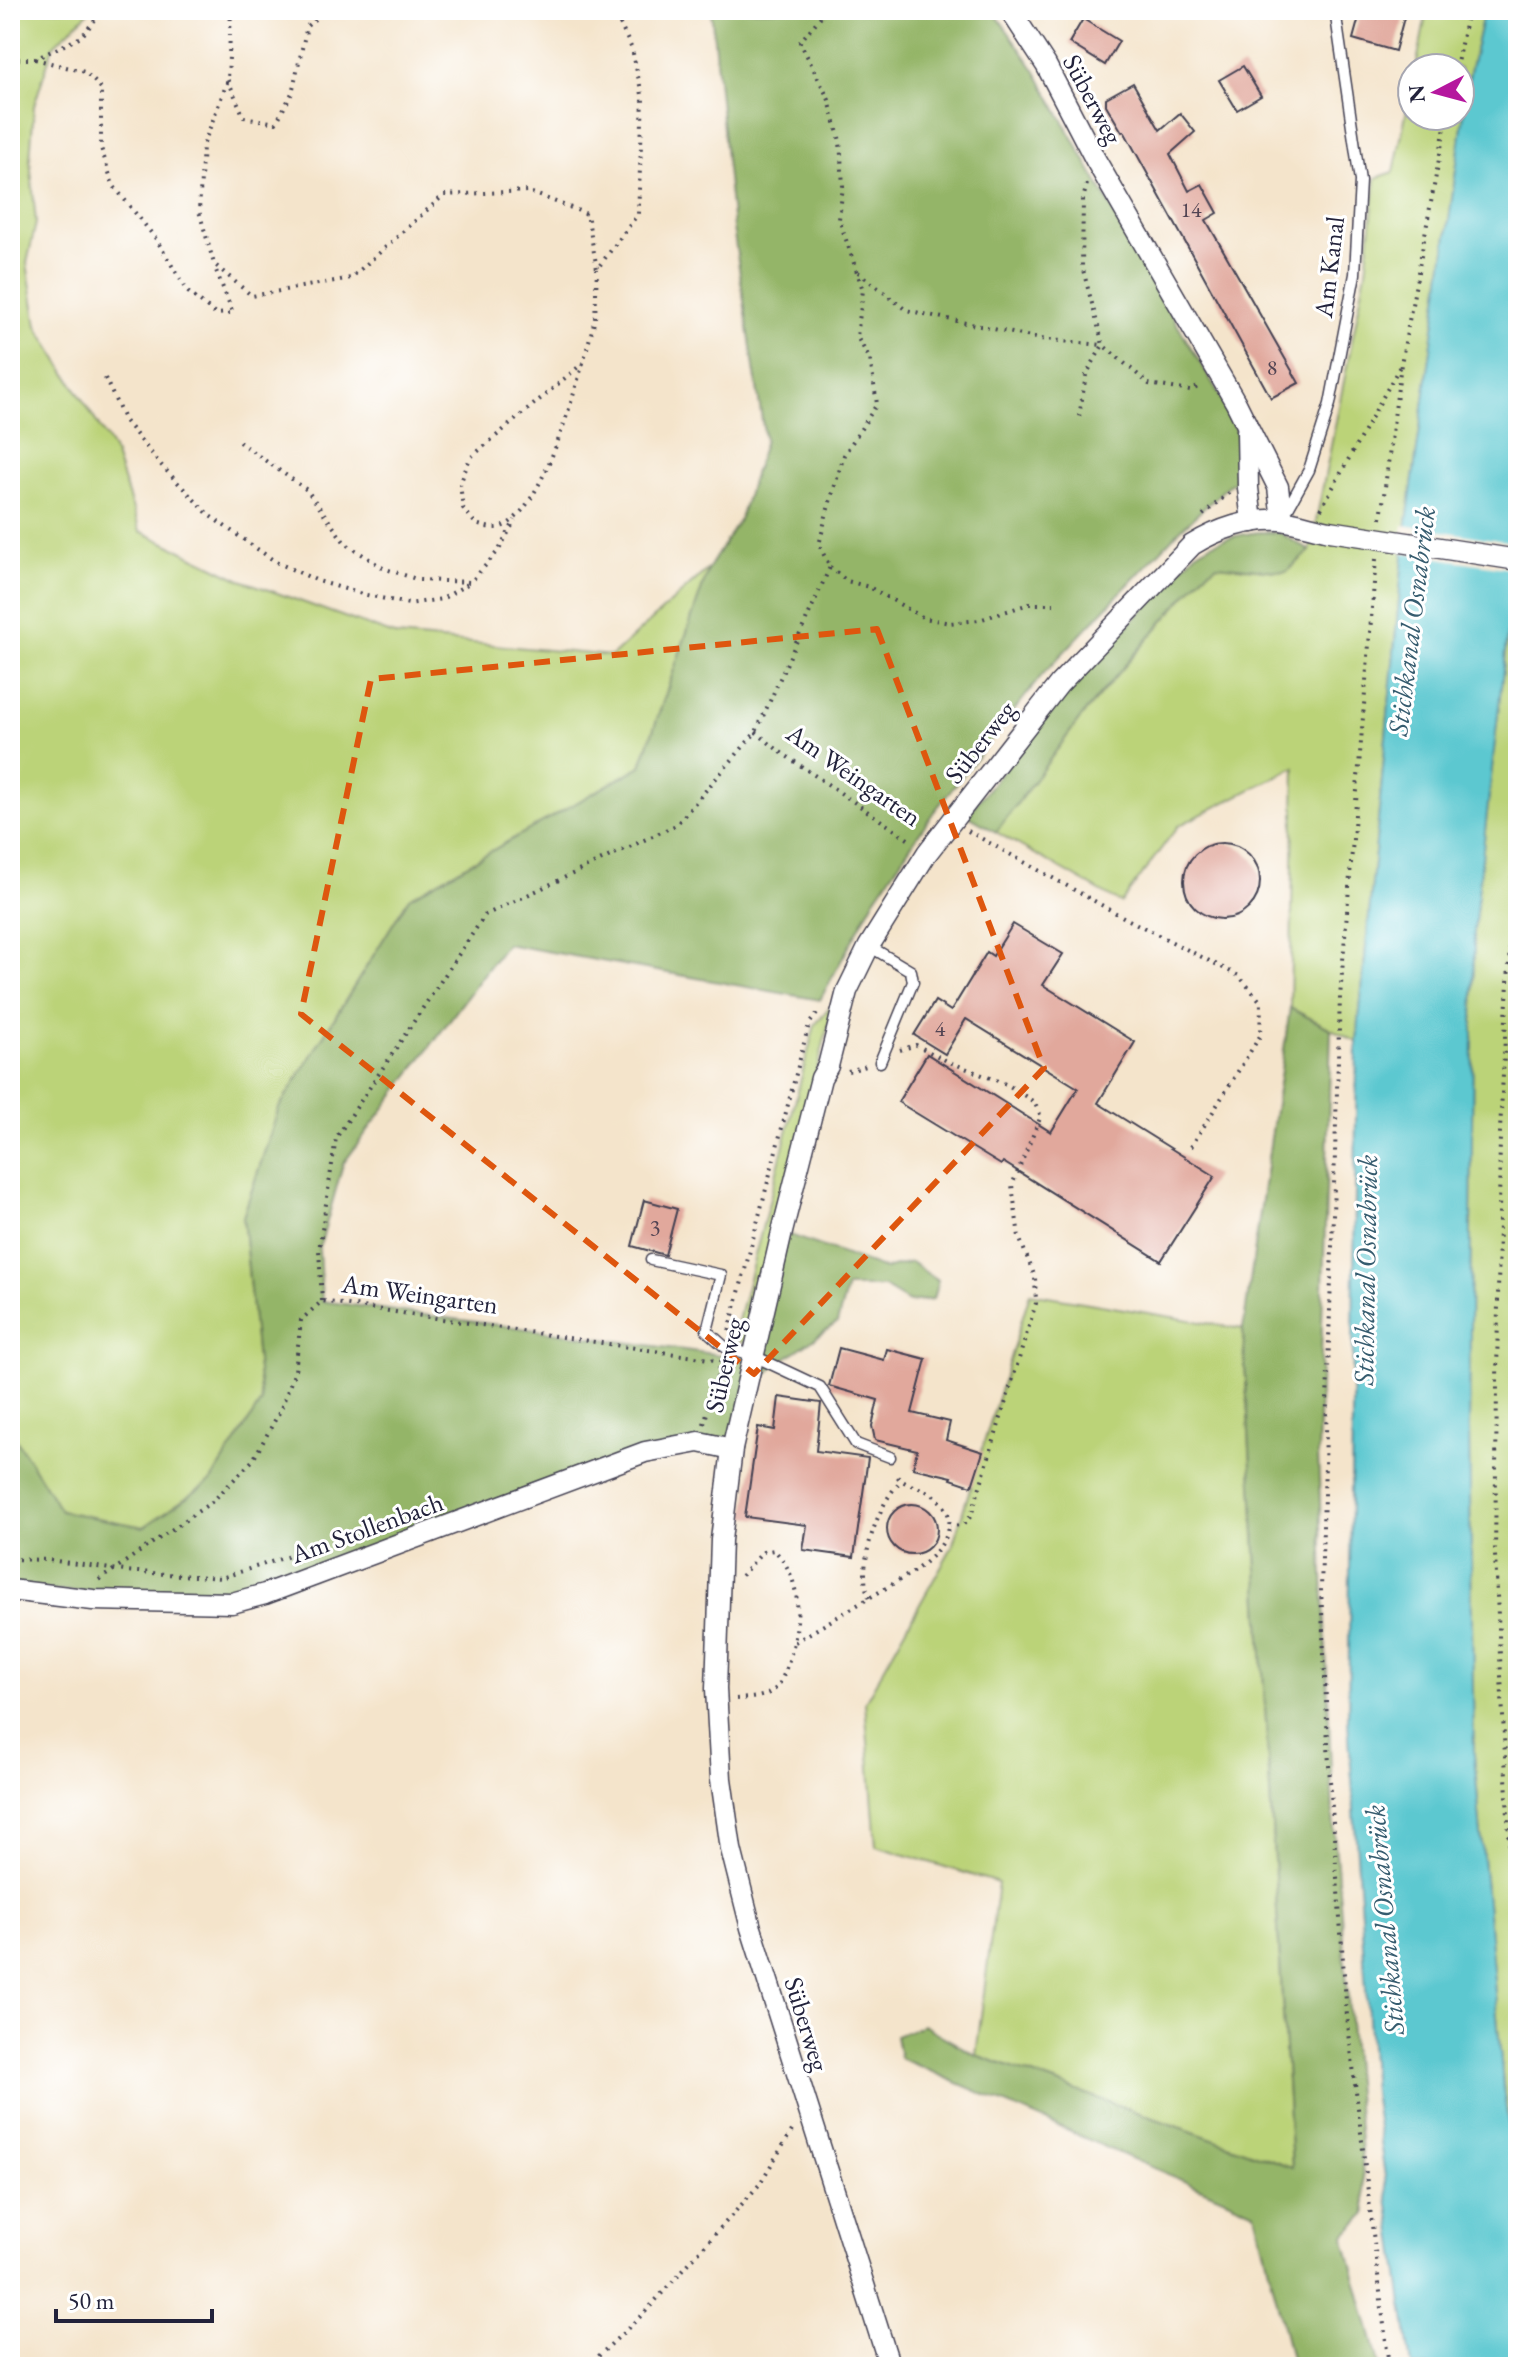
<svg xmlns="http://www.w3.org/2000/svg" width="1528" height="2377" viewBox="0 0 1528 2377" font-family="'EB Garamond',serif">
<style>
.green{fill:#bbd378;stroke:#6e7a5a;stroke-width:2}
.forest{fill:#94b568;stroke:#5b6c52;stroke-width:2}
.water{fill:#5bc8d0;stroke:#3e7586;stroke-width:2}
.pier{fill:#f4e4cb}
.building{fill:#e1a89c}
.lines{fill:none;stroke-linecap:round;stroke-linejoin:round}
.lane-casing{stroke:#423f51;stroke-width:13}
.street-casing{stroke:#423f51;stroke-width:23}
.path{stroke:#423f51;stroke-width:4;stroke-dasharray:2 6;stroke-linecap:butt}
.lane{stroke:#fff;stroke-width:10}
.street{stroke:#fff;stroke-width:20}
.street-bridge-casing{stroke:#423f51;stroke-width:23;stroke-linecap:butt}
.street-bridge{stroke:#fff;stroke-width:20}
.marked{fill:none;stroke:#de560e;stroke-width:6;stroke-dasharray:16 10;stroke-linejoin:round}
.labels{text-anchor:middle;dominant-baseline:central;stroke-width:6;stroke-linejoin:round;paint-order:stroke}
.number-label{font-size:22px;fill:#524453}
.street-label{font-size:26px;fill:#22223b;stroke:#fff}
.water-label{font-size:28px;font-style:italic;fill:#365c6f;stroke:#fff}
</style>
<rect width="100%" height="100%" fill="#fff"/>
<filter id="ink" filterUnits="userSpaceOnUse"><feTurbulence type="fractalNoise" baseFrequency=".0125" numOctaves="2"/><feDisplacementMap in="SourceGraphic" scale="16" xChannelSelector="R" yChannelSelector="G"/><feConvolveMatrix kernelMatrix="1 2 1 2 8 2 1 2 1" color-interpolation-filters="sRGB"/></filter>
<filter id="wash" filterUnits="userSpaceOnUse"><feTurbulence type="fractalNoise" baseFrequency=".006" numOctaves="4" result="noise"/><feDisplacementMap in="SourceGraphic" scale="32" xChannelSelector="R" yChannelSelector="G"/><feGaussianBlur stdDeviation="1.8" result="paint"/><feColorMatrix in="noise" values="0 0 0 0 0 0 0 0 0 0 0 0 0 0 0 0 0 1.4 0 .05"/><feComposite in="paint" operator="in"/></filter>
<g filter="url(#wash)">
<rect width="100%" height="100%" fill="#f4e4cb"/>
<g class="green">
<path d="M 10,10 L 91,10 L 53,46 L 34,106 L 30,159 L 36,223 L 27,263 L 37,326 L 113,449 L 140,531 L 241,580 L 397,636 L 612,656 L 709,568 L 641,766 L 409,898 L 279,1108 L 243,1217 L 261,1402 L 211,1481 L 144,1527 L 60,1511 L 10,1430 Z"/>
<path d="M 1427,10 L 1484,10 L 1469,77 L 1405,536 L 1357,1042 L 1290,1008 L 1295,767 L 1178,826 L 1121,903 L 996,832 L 1085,712 L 1204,574 L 1217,565 L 1286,572 L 1310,551 L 1366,271 L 1376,178 L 1394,172 L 1412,85 L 1412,116 L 1460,116 L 1460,68 L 1416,68 Z"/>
<path d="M 1514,569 L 1518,570 L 1518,2185 L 1504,2095 L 1474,1755 L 1469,1428 L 1474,930 Z"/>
<path d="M 835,1000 L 746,1343 L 733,1340 L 815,1025 Z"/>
<path d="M 1030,1293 L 1243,1329 L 1292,2168 L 976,2055 L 998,1883 L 876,1846 L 865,1702 L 952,1547 Z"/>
</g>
<g class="forest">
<path d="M 711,10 L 993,10 L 1035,70 L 1175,321 L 1218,392 L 1232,419 L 1240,443 L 1239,480 L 1230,484 L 1179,531 L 1043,674 L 933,813 L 874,900 L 820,1000 L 506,944 L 343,1164 L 319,1250 L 322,1301 L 721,1355 L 753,1355 L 782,1232 L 885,1269 L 911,1262 L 938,1281 L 933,1299 L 909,1302 L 884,1287 L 847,1287 L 837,1323 L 777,1364 L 743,1398 L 732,1449 L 699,1442 L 265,1594 L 10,1590 L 10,1430 L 61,1511 L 144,1527 L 211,1481 L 261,1402 L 243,1217 L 279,1108 L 409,898 L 641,766 L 709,568 L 740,518 L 765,440 L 733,228 Z"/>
<path d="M 1260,532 L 1280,533 L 1310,551 L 1286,572 L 1217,565 L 1204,574 L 1085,712 L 996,832 L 967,815 L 1065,693 L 1196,553 C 1217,539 1236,535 1260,532 Z"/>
<path d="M 1290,1008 L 1331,1029 L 1318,1454 L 1333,1817 L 1366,2214 L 1344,2236 L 1380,2367 L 1293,2367 L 1255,2212 L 900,2058 L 896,2036 L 923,2025 L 976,2055 L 1292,2167 L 1243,1329 Z"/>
</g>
<path class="water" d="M 1484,10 L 1518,10 L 1518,535 L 1474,930 L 1469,1428 L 1474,1755 L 1504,2095 L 1518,2185 L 1518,2367 L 1412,2367 L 1373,2092 L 1348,1721 L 1357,1042 L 1405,536 L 1469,77 Z"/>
<path class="pier" d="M 1403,525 L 1518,543 L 1518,570 L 1400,552 Z"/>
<g id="blocks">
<g class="building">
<path d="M 1361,10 L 1406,10 L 1395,51 L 1353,39 Z"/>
<path d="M 1083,19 L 1119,41 L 1105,65 L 1069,43 Z"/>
<path d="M 1243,66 L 1261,96 L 1237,110 L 1219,80 Z"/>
<path d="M 1133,83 L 1160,130 L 1180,113 L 1195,132 L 1170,154 L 1189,191 L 1202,184 L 1218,213 L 1206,220 L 1299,383 L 1271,398 L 1124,131 L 1122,132 L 1106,105 L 1106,98 Z"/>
<circle cx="1222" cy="881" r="38"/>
<path d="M 1013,924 L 1063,954 L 1043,985 L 1135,1042 L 1098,1103 L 1215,1176 L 1161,1261 L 1003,1162 L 1001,1165 L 898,1102 L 927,1054 L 1051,1132 L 1078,1088 L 966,1019 L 945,1054 L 914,1035 L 935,1001 L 951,1011 L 987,952 L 993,956 Z"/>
<path d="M 644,1200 L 677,1209 L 665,1255 L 632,1246 Z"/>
<path d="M 839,1348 L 884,1360 L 887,1349 L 926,1359 L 912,1413 L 950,1422 L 946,1440 L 983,1452 L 972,1486 L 951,1479 L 952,1477 L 913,1468 L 917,1450 L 875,1440 L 872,1426 L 878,1400 L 829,1386 Z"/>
<path d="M 779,1397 L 821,1403 L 816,1451 L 868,1458 L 854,1557 L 803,1550 L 807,1525 L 745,1517 L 758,1427 L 775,1430 Z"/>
<circle cx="912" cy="1529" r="25"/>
</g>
</g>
</g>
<g filter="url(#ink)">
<use href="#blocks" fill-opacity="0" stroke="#423f51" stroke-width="2"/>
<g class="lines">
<defs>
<g id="lane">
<path d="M 1284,515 L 1309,470 L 1330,404 L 1355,274 L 1360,181 L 1335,10"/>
<path d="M 869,946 L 911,971 L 913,982 L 880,1062"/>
<path d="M 651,1260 L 721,1275 L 707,1331 L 725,1347 L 752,1355 L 820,1387 L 856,1444 L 890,1457"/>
</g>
<g id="street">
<path d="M 1010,10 L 1046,65 L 1095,159 L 1236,403 L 1278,487 L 1282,520"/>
<path d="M 1247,431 L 1248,488 L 1252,522"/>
<path d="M 10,1590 L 93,1600 L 232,1603 L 265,1594 L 645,1452 L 699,1442 L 732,1449"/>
<path d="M 890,2367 L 751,1928 L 731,1849 L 721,1779 L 716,1689 L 721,1540 L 732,1449 L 782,1232 L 821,1078 L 828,1066 L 847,991 L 869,946 L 927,853 L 1059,684 L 1192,545 C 1218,529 1250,518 1281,520 C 1297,522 1314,528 1330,531"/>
</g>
</defs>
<use href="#lane" class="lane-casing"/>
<use href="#street" class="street-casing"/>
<g class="path">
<path d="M 231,10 L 228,80 L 203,146 L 199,211 L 214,264 L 252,296 L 351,278 L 444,195 L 527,191 L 587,214 L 597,269 L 638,214 L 643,99 L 632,49 L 613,10"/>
<path d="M 10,59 L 35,59 L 81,37 L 103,10"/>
<path d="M 35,59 L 85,72 L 101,88 L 101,148 L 113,185 L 156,239 L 188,292 L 215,314 L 233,313 L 215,268"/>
<path d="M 1456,68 L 1468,10"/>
<path d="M 228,80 L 244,117 L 276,123 L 292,93 L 307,26 L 325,10"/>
<path d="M 1087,184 L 1083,199 L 1082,266 L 1103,345 L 1149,384 L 1190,391 L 1202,385"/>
<path d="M 858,272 L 906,310 L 1040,339 L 1103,345 L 1086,375 L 1079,417"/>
<path d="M 583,363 C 572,399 538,526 495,528 C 489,528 482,526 476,524 L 463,508 L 460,484 L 470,458 L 583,363 L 595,319 L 597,269"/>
<path d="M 105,378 L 125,421 L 162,466 L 210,516 L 276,562 L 318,581 L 362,594 L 409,604 L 442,599 L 471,582"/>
<path d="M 239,442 L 307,490 L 345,543 L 383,568 L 419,580 L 471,582 L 499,550 L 515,520"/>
<path d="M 1321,509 L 1400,366"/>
<path d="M 1203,515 L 1230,492"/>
<path d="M 1381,518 L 1401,364 L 1447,116"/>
<path d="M 1376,559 L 1340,997 L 1321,1589 L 1329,1766 L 1347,2016 L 1389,2367"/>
<path d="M 830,567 L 847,581 L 869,587 L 924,618 L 950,623 L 979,620 L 1029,604 L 1054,604"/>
<path d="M 1518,660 L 1510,945 L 1500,1130 L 1495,1555 L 1510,1857 L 1518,1940"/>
<path d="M 756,732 L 779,751 L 911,841"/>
<path d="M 968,831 L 1125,918 L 1239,976 L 1261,1002 L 1260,1036 L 1191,1147"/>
<path d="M 1511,943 L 1518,932"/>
<path d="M 900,1050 L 916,1045 L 947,1061 L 1008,1085 L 1034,1102 L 1041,1116 L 1012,1185 L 1019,1237 L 1035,1277 L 1036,1303 L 971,1516 L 963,1525 L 950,1526"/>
<path d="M 848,1071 L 867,1066"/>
<path d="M 322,1301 L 319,1250 L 336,1138 L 485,915 L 676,825 L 756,732 L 830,567 L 819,545 L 827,512 L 844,455 L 877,404 L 870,359 L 857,337 L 863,290 L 839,219 L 843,186 L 840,141 L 829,100 L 800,42 L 826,10"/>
<path d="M 729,1331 L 809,1024 L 820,1010"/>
<path d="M 704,1424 L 722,1359"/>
<path d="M 10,1559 L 49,1560 L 125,1571 L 221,1578 L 380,1527"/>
<path d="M 99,1580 L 213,1501 L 253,1460 L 280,1411 L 295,1371 L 301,1320 L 322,1301 L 715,1360"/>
<path d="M 869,1598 C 856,1567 877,1505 900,1482"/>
<path d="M 795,1642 L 913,1572 C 940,1552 970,1520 930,1493 C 917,1485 902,1486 894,1472"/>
<path d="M 736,1699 C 750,1698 767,1698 777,1687 C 782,1681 785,1671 788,1663 C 801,1627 804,1579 774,1550 L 763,1552 L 741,1576"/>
<path d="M 587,2367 L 646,2311 L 759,2185 L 793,2129"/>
</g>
<use href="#lane" class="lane"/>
<use href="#street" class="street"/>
<defs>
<path id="street-bridge" d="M 1330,531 L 1518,560"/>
</defs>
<use href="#street-bridge" class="street-bridge-casing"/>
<use href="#street-bridge" class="street-bridge"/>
</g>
</g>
<path class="marked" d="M 877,629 L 1044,1068 L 754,1374 L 301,1014 L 371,679 Z"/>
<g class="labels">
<g class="number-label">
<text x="1191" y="209">14</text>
<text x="1272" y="367">8</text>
<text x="940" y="1028">4</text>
<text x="655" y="1227">3</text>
</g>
<g class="street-label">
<text transform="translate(1093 99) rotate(62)">Süberweg</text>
<text transform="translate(1329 267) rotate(-83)">Am Kanal</text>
<text transform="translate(980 742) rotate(-52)">Süberweg</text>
<text transform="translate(854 775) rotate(35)">Am Weingarten</text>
<text transform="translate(420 1294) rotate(8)">Am Weingarten</text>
<text transform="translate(724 1365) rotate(-77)">Süberweg</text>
<text transform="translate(367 1528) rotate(-20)">Am Stollenbach</text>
<text transform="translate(807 2024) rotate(73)">Süberweg</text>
</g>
<g class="water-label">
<text transform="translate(1411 621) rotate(-83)">Stichkanal Osnabrück</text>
<text transform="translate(1365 1270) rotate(-89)">Stichkanal Osnabrück</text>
<text transform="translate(1384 1920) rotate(-95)">Stichkanal Osnabrück</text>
</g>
</g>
<rect width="1528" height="2377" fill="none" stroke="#fff" stroke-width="40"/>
<g transform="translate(1436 92) rotate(264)"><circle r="38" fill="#ffffff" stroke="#a7a7b1" stroke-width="2"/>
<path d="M0-6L14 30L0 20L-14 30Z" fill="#b5179e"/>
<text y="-12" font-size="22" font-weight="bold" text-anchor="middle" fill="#22223b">N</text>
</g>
<path d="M56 2309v12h156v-12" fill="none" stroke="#22223b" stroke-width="4"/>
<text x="68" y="2309" font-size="24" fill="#22223b" stroke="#ffffff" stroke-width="6" paint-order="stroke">50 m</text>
</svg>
